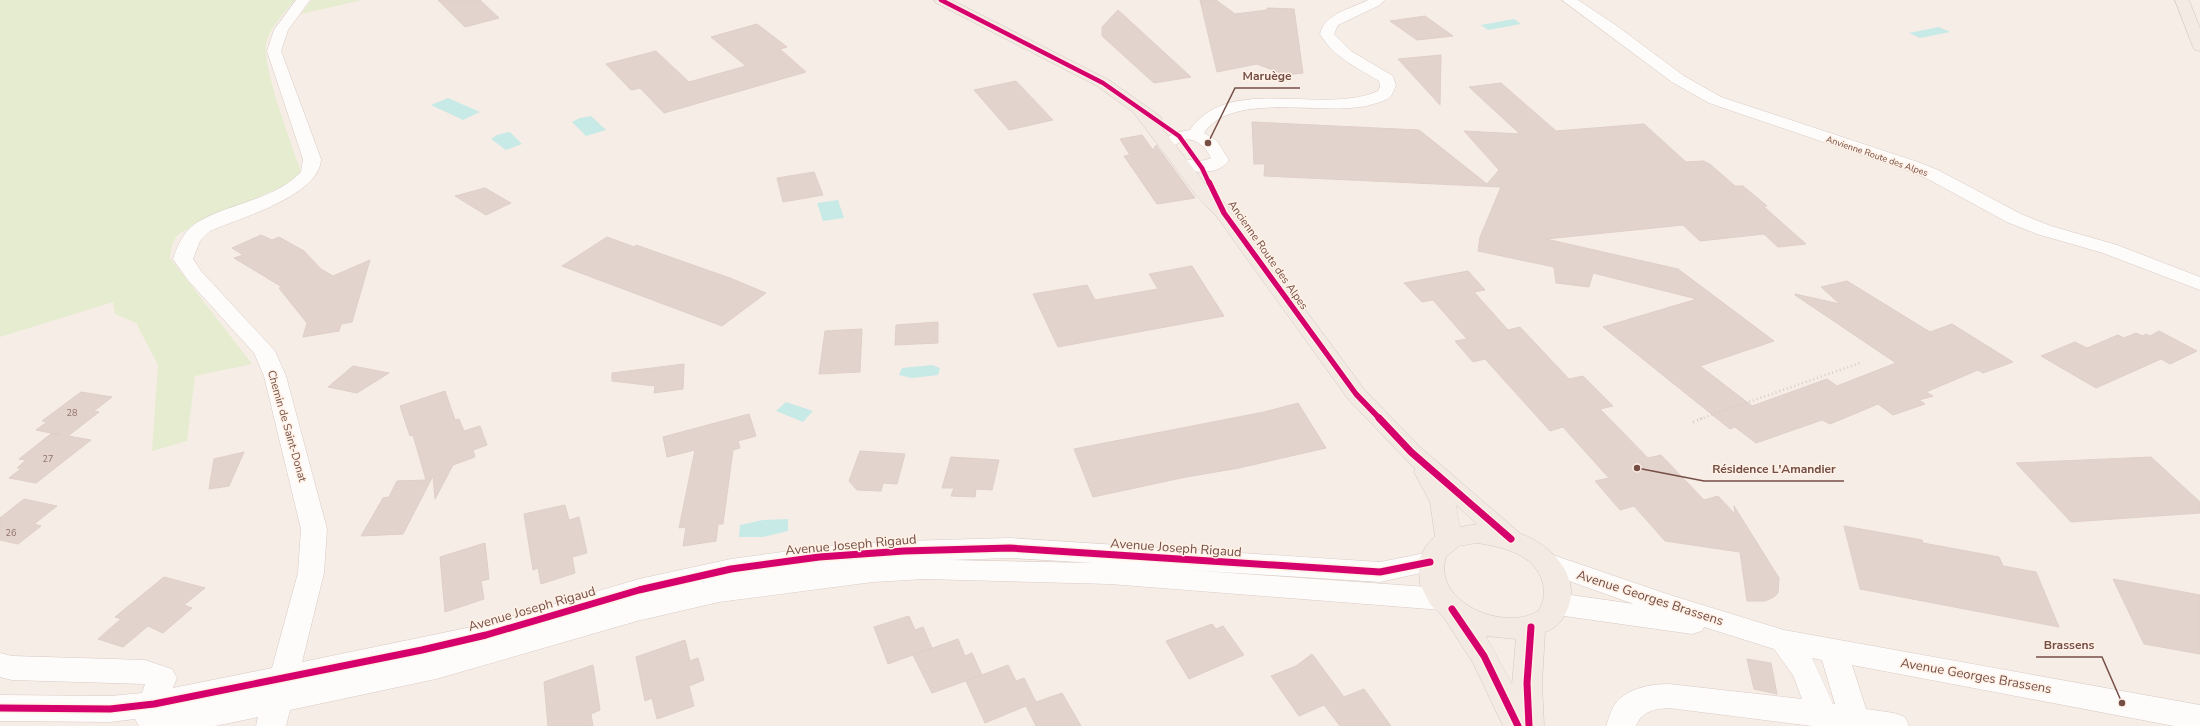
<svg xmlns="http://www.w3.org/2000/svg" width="2200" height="726" viewBox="0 0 2200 726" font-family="'Nunito Sans',sans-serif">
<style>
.green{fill:#e6eccf}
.water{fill:#c7eae6}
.building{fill:#e3d3cd;stroke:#dfcfc8}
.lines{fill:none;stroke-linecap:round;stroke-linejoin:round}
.minor-casing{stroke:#d8cac4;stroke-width:1}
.major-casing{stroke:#d5c8c3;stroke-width:1}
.path-far1{stroke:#d8ccc8;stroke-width:2.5;stroke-dasharray:1 3;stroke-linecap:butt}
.path{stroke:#d8ccc8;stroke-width:3;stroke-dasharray:1 3.5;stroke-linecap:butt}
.minor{fill:#fefcfb;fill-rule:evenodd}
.major{fill:#f2eae3;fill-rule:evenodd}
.cycleway-far2-casing{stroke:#fff1e6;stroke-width:6}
.cycleway-far1-casing{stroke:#fff1e6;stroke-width:8}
.cycleway-casing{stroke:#fff1e6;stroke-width:10}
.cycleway-far2{stroke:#d6006c;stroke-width:4.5}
.cycleway-far1{stroke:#d6006c;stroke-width:5.5}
.cycleway{stroke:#d6006c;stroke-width:7}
.labels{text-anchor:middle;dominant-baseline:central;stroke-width:3;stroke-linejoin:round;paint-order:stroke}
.far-street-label{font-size:9px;fill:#754e45;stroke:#fff1e6}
.number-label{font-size:9px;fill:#927269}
.street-label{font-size:11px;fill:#754e45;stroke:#fff1e6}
.near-street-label{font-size:13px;fill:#754e45;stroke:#fff1e6}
.leader{fill:none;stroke:#754e45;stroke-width:1.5}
.callout-dot{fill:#754e45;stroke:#fff1e6;stroke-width:1.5}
.callout-label{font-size:12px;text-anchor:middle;font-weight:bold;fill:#754e45;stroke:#fff1e6;stroke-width:3;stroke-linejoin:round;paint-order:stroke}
</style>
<rect width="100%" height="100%" fill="#f6ede6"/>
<g class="green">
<path d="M 0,0 L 295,0 C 285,12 272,25 267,40 C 259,61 292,144 300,169 L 300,174 L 294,181 L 182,232 L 176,237 L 172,245 L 170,258 L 252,364 L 195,376 L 187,441 L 152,451 L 158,365 L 136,323 L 115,314 L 113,302 L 0,337 Z"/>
<path d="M 312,0 L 362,0 L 301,14 Z"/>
</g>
<g class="water">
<path d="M 1514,19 L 1521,24 L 1488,30 L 1481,25 Z"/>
<path d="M 1939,27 L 1950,32 L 1920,38 L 1909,33 Z"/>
<path d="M 448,98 L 480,112 L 463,120 L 431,105 Z"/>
<path d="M 591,116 L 606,130 L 586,136 L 572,122 L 580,118 Z"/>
<path d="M 508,132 L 510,132 L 522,144 L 506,150 L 491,139 L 497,135 Z"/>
<path d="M 838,200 L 844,218 L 823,221 L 817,203 Z"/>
<path d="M 932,365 L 940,368 L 938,375 L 912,378 L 899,375 L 902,368 Z"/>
<path d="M 786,402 L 813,411 L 803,422 L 776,411 Z"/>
<path d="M 788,519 L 788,531 L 763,537 L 739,537 L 740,525 L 763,520 Z"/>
</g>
<g class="building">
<path d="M 438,0 L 480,0 L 499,18 L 465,27 Z"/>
<path d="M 1200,0 L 1216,0 L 1235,14 L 1267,10 L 1267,8 L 1294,9 L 1303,73 L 1286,75 L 1257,64 L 1217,72 Z"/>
<path d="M 1118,10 L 1191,77 L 1154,83 L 1102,36 L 1102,27 Z"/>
<path d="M 1425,16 L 1453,36 L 1417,40 L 1390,21 Z"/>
<path d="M 757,24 L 787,47 L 780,49 L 806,72 L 664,113 L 640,88 L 631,90 L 606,64 L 656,51 L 689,82 L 746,66 L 711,37 Z"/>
<path d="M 1441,55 L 1440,105 L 1398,59 Z"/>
<path d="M 1016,81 L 1053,120 L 1009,130 L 974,90 Z"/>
<path d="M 1501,83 L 1556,131 L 1644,124 L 1686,162 L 1704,161 L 1711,165 L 1735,186 L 1743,186 L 1767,206 L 1763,206 L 1806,244 L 1778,247 L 1764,234 L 1700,241 L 1683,225 L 1546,239 L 1678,269 L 1774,341 L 1700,366 L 1752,406 L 1827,379 L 1837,386 L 1896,363 L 1795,295 L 1795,294 L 1840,304 L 1821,287 L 1847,281 L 1930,332 L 1952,324 L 2013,362 L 1983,373 L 1978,370 L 1926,392 L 1933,396 L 1919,400 L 1925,404 L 1893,415 L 1878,404 L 1830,424 L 1822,420 L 1756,443 L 1735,427 L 1730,429 L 1603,327 L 1697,299 L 1593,273 L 1589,287 L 1556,283 L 1554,267 L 1478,251 L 1480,237 L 1501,187 L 1264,176 L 1265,164 L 1254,164 L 1252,122 L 1419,130 L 1487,184 L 1499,170 L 1464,131 L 1520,134 L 1469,87 Z"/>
<path d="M 1142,135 L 1153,150 L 1156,145 L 1195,198 L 1157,204 L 1124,156 L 1130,155 L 1120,139 Z"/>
<path d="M 814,172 L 823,195 L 783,202 L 777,178 Z"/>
<path d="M 485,188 L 511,203 L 486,215 L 455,196 Z"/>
<path d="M 261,235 L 272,240 L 279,237 L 304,251 L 321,269 L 333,276 L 370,260 L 352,322 L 341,324 L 339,331 L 303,337 L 307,323 L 279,288 L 282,287 L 234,258 L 243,255 L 232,248 Z"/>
<path d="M 607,237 L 634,247 L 636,245 L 730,278 L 766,293 L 722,326 L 562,266 Z"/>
<path d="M 1192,266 L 1224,316 L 1058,347 L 1033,294 L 1087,285 L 1095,300 L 1158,289 L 1149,274 Z"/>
<path d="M 1468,271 L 1485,290 L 1474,292 L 1508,330 L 1520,327 L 1569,379 L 1583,376 L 1613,406 L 1600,409 L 1648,458 L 1661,455 L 1704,500 L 1718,496 L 1735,514 L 1734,506 L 1779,578 L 1778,593 L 1774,597 L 1765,601 L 1747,601 L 1740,552 L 1665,541 L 1634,506 L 1620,510 L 1595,481 L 1609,478 L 1563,427 L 1550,431 L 1485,359 L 1473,362 L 1455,341 L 1467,339 L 1433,300 L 1422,302 L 1404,283 Z"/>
<path d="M 938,322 L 938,343 L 895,345 L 896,325 Z"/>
<path d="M 862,329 L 860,372 L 819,374 L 825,331 Z"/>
<path d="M 2159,331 L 2197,351 L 2170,364 L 2161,359 L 2096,388 L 2041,356 L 2075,342 L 2087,348 L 2118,335 L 2124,338 L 2136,333 L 2143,336 L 2146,334 L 2150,336 Z"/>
<path d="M 684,364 L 683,389 L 654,393 L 655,386 L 612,381 L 612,373 Z"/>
<path d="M 353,366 L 389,373 L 357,393 L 328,387 Z"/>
<path d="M 445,391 L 455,420 L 459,419 L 464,431 L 480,426 L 487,445 L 473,450 L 475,457 L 453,465 L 435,499 L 433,476 L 403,534 L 361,536 L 383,498 L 389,497 L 397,481 L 426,480 L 413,435 L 410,436 L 400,406 Z"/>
<path d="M 81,392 L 112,397 L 94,411 L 99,412 L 68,436 L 91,440 L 36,483 L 9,478 L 22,468 L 17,468 L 26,460 L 19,459 L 52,433 L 60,435 L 36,430 L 47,422 L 42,421 Z"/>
<path d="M 1298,403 L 1326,448 L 1239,468 L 1186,477 L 1093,497 L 1074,449 L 1264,412 Z"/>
<path d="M 749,414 L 756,436 L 738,441 L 740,448 L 733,450 L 723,524 L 718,524 L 716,541 L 683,546 L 686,527 L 679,528 L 695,450 L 667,457 L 663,437 Z"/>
<path d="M 860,451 L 905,454 L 897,484 L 883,483 L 881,491 L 857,490 L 849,481 Z"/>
<path d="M 244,452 L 229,486 L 209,489 L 214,459 Z"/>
<path d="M 951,457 L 999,460 L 992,490 L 976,489 L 975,497 L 951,496 L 954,488 L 942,488 Z"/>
<path d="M 2151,457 L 2200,502 L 2200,513 L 2071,522 L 2016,463 Z"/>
<path d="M 24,499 L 57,506 L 34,524 L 41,526 L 18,544 L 0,540 L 0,518 Z"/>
<path d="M 565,505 L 569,520 L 579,517 L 587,553 L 572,557 L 575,573 L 541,584 L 538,568 L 533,570 L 524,514 Z"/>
<path d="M 1844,526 L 1922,540 L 1923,543 L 1999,557 L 2003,566 L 2036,572 L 2059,627 L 1860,589 Z"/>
<path d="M 485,543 L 489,579 L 481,581 L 484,599 L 445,612 L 440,557 Z"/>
<path d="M 164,577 L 205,588 L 184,605 L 192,608 L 163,633 L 148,626 L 123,647 L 98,639 L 121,619 L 115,617 Z"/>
<path d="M 2113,579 L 2200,595 L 2200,654 L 2144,644 Z"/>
<path d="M 909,616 L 915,630 L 923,627 L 932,648 L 888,664 L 874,627 Z"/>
<path d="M 1212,624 L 1216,629 L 1223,626 L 1244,655 L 1189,679 L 1166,641 Z"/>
<path d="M 958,639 L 965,656 L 972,653 L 982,675 L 932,693 L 913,655 Z"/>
<path d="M 685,640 L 690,661 L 698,658 L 704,680 L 689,686 L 694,706 L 657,719 L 652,698 L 645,701 L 636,657 Z"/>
<path d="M 1312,654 L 1344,697 L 1364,689 L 1391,726 L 1340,726 L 1324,705 L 1299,716 L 1271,676 L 1296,666 Z"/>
<path d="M 1747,659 L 1771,663 L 1777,694 L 1754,689 Z"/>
<path d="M 593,665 L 600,710 L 591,714 L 593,726 L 548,726 L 544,682 Z"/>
<path d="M 1008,665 L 1016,681 L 1024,678 L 1036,702 L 1062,693 L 1081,726 L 1036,726 L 1026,706 L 985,723 L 966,681 Z"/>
</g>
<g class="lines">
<defs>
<g id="minor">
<path d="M 296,0 L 310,0 L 288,30 L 281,51 L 321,159 C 320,196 239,218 210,231 L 200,241 L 193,259 L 201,271 L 275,351 L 286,376 L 327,529 L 324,573 L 302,662 L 486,624 L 639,579 L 731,559 L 819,547 L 904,541 L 1010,538 L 1380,562 L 1430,552 L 1439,555 L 1443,562 L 1439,569 L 1380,582 L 1189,570 L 1442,588 L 1452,591 L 1456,599 L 1452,607 L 1442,610 L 1110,584 L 925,579 L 873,582 L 719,602 L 637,621 L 436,679 L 290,710 L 286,726 L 256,726 L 258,717 L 215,726 L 139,726 L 135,719 L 110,722 L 0,721 L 0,695 L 110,696 L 142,693 L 145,684 L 12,680 L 0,677 L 0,653 L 12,656 L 145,660 L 172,669 L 177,678 L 173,688 L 272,668 L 298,573 L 301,529 L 264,376 L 254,353 L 187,279 L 173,259 C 177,246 184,231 196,223 C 228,203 273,201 301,172 L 303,159 L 267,51 L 274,30 ZM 1010,558 L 1094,563 L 950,560 Z"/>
<path d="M 1368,0 L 1385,0 L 1378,6 L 1338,25 L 1334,34 L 1351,51 L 1393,76 L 1396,86 C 1394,89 1393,94 1390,97 C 1386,101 1376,103 1370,105 C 1325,117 1232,90 1204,133 L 1217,141 L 1229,160 C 1217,177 1193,172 1176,168 L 1173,164 L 1176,160 C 1190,157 1195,165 1211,158 C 1208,149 1195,137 1185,140 C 1178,142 1174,147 1167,149 L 1161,148 L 1158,144 L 1174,133 L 1190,130 C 1228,73 1323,116 1378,91 L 1380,86 L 1379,81 C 1357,67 1334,58 1320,34 C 1325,13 1351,9 1368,0 Z"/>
<path d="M 1562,0 L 1578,0 L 1617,26 L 1684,76 L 1721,97 L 1918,162 L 1938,170 L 2021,214 L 2051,226 L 2117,245 L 2200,277 L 2200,290 L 2103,253 L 2037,234 L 2007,222 L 1926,178 L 1906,170 L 1709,103 L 1672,82 Z"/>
<path d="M 1547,553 L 1673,596 L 1784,630 L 2200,705 L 2200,726 L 2174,726 L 1852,665 L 1866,709 L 1894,713 L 1905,717 L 1909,726 L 1812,726 L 1669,708 C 1654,709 1642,711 1636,726 L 1606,726 C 1609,718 1611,709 1616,703 C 1627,688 1652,684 1669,684 L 1802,699 L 1793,675 L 1774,649 L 1704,627 L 1702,631 L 1692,634 L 1557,615 L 1547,612 L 1543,604 L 1547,596 L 1557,593 L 1634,604 L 1538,570 L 1534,563 L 1538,556 ZM 1812,658 L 1822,660 L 1835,704 L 1833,704 Z"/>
</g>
<g id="major">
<path d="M 934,0 L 952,0 L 1109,80 L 1160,116 L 1162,119 L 1158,123 L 1207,186 L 1231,209 L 1364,389 L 1419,446 L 1521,534 C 1551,544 1584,579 1566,612 C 1561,623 1556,628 1545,632 L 1542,683 L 1544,726 L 1503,726 L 1473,663 L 1444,618 L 1430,604 L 1420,584 L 1418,561 L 1426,546 L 1435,536 L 1430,502 L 1414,472 L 1415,469 L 1348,399 L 1217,217 L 1195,194 L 1133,112 L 1097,86 L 936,3 ZM 1456,505 L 1477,524 L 1460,527 ZM 1477,543 C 1503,547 1536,554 1543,584 C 1545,594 1544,603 1538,611 C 1505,632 1432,603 1446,557 L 1459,546 ZM 1486,636 L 1516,639 L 1512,684 Z"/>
<path d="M 2175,0 L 2189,0 L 2200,28 L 2200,51 L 2195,50 L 2193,47 Z"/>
</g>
</defs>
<use href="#minor" class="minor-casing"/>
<use href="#major" class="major-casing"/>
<path class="path-far1" d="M 1700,419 L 1860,363"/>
<path class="path" d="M 1693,422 L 1703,418"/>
<use href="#minor" class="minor"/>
<use href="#major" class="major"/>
<defs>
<path id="cycleway-far2" d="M 941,0 L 1103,83 L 1179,136 L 1202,168 L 1209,183"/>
<path id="cycleway-far1" d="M 1209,182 L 1224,213 L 1356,394 L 1380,419"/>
<g id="cycleway">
<path d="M 1379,418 L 1411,452 L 1511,539"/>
<path d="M 1452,609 L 1484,656 L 1518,726"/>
<path d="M 0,708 L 110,709 L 154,704 L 422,650 L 486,635 L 639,590 L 731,569 L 819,557 L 904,551 L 1010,548 L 1380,572 L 1430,562"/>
<path d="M 1529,726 L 1527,683 L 1531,627"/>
</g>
</defs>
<use href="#cycleway-far2" class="cycleway-far2-casing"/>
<use href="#cycleway-far1" class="cycleway-far1-casing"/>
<use href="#cycleway" class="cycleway-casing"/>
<use href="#cycleway-far2" class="cycleway-far2"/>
<use href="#cycleway-far1" class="cycleway-far1"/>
<use href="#cycleway" class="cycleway"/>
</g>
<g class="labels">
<g class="far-street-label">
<text transform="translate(1877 156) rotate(19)">Anvienne Route des Alpes</text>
</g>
<g class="number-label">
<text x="72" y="413">28</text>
<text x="48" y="459">27</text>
<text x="11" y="533">26</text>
</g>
<g class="street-label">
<text transform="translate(1268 255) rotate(55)">Ancienne Route des Alpes</text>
<text transform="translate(287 426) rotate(74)">Chemin de Saint-Donat</text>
</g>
<g class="near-street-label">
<text transform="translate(851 545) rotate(-5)">Avenue Joseph Rigaud</text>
<text transform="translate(1176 548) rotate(4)">Avenue Joseph Rigaud</text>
<text transform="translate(1650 598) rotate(18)">Avenue Georges Brassens</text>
<text transform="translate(532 609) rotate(-16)">Avenue Joseph Rigaud</text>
<text transform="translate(1976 676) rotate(10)">Avenue Georges Brassens</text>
</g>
</g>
<path class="leader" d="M1208 143L1235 88H1300M1637 468L1704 481H1844M2122 703L2102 657H2036"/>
<g class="callout-dot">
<circle cx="1208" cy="143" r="4"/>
<circle cx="1637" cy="468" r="4"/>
<circle cx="2122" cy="703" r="4"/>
</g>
<g class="callout-label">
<text x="1267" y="80">Maruège</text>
<text x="1774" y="473">Résidence L'Amandier</text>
<text x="2069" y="649">Brassens</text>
</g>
</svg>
